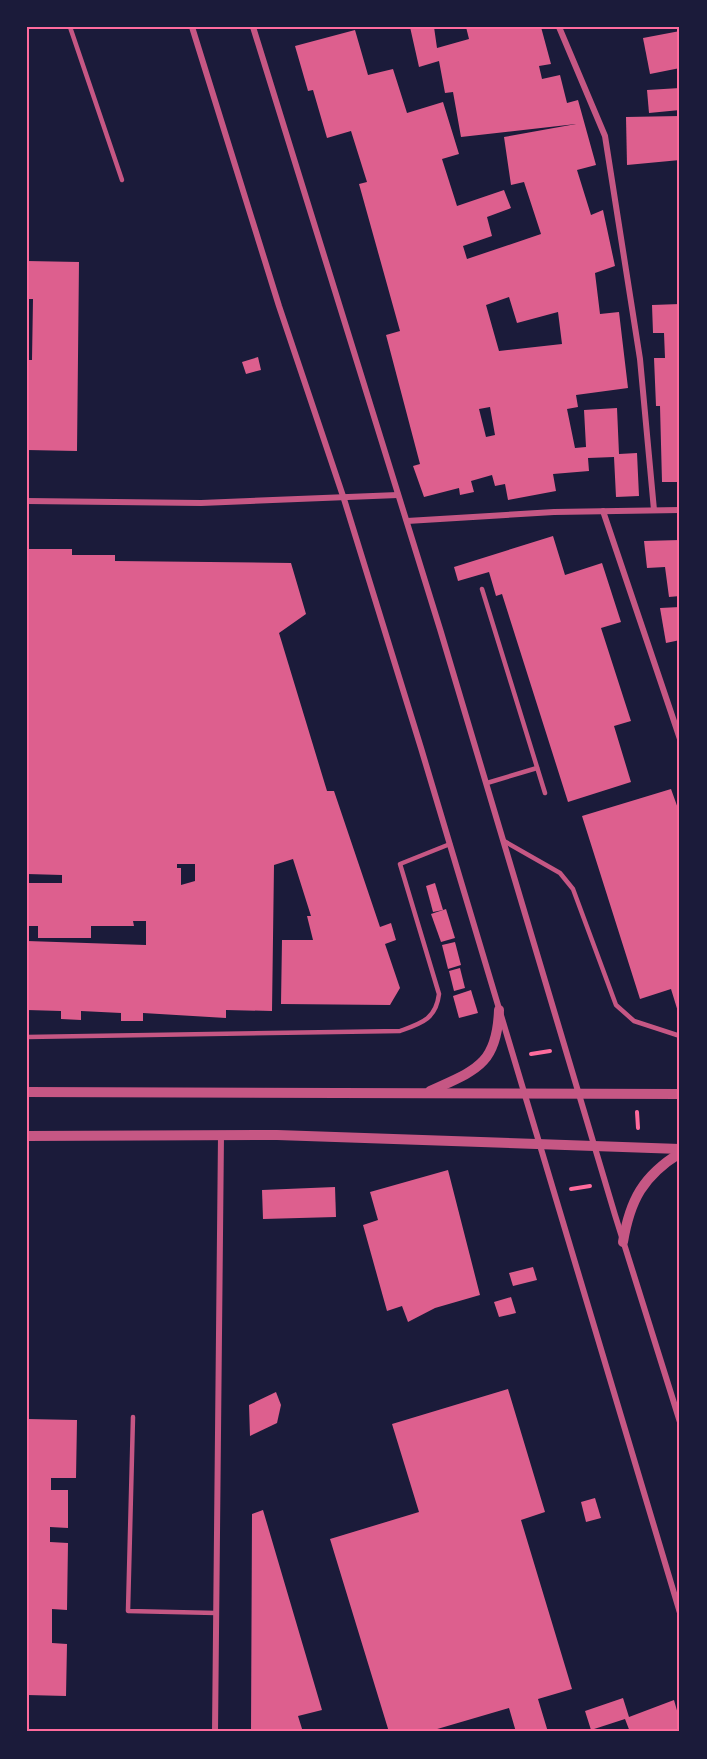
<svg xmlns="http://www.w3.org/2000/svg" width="707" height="1759" viewBox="0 0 707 1759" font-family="Literata,serif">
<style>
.building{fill:#dd5f8e;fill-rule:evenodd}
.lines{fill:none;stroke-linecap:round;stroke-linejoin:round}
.path{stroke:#ff6b9d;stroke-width:4}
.service{stroke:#c65784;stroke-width:4.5}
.minor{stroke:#c65784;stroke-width:6}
.tertiary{stroke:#c65784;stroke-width:10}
.neatline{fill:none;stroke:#ff6b9d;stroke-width:2}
</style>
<rect width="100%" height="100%" fill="#1b1b3a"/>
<g class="building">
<path d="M 410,27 L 434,27 L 437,48 L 469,39 L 466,27 L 541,27 L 551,64 L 539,66 L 542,79 L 560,75 L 567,103 L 578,100 L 596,165 L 577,170 L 591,215 L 603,210 L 615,266 L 595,273 L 600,314 L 619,312 L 628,388 L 576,395 L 578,407 L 567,409 L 575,448 L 586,447 L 584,410 L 617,408 L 619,454 L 637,453 L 639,496 L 616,497 L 614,457 L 588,458 L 589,471 L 553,474 L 556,491 L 508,500 L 505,484 L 495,486 L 492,475 L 471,481 L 474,492 L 460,495 L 459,488 L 424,497 L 413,466 L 420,464 L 386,335 L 400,331 L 359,184 L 367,182 L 351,131 L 327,138 L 313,90 L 308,91 L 295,46 L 355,30 L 368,75 L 393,69 L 407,113 L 443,102 L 459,154 L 442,159 L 457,206 L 504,190 L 511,208 L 487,217 L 492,236 L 463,246 L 467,259 L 541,234 L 524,182 L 511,185 L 504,137 L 576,124 L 461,137 L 453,92 L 445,93 L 439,61 L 419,67 ZM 509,297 L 517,323 L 558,312 L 562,344 L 499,351 L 486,305 ZM 490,407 L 495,435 L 486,437 L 479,409 Z"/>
<path d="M 680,31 L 680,68 L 650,74 L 643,38 Z"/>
<path d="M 680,88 L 680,110 L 649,113 L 647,90 Z"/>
<path d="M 680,116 L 680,160 L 627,165 L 626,117 Z"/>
<path d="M 27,261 L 79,262 L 77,451 L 27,450 L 27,360 L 32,360 L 33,299 L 27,299 Z"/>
<path d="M 680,304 L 680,482 L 662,482 L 660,406 L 656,406 L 654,358 L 665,358 L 664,333 L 653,333 L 652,305 Z"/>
<path d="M 258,357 L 261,370 L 246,374 L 242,362 Z"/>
<path d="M 553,536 L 565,575 L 602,563 L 621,622 L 601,628 L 631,721 L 614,726 L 631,782 L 568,802 L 502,594 L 496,596 L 489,572 L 458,581 L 454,567 Z"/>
<path d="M 680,540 L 680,596 L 669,597 L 665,567 L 647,568 L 644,541 Z"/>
<path d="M 27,549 L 72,549 L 72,555 L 115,555 L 115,561 L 291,563 L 306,614 L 279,633 L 327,791 L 334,791 L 380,927 L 391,923 L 396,940 L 385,944 L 400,988 L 390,1005 L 281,1004 L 282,940 L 313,940 L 307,916 L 311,916 L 293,859 L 274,865 L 272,1011 L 226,1010 L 226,1018 L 143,1013 L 143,1021 L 121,1021 L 121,1013 L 81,1011 L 81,1020 L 61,1019 L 61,1011 L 27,1010 L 27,941 L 146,945 L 146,921 L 133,921 L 134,926 L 91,926 L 91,938 L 38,938 L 38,926 L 27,926 L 27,883 L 62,883 L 62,875 L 27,874 ZM 177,864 L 195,864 L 195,881 L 181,885 L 181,868 L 177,868 Z"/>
<path d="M 680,607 L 680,640 L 666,643 L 660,608 Z"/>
<path d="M 671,789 L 680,814 L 679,1015 L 671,989 L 640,999 L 582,816 Z"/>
<path d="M 435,883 L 443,910 L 433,912 L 426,886 Z"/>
<path d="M 446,909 L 455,938 L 441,942 L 431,914 Z"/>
<path d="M 455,942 L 461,965 L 448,969 L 442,945 Z"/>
<path d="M 460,968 L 465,988 L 454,991 L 449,971 Z"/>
<path d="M 471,990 L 478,1013 L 459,1018 L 453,996 Z"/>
<path d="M 448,1170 L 480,1295 L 435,1308 L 408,1322 L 402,1306 L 387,1311 L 363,1225 L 378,1220 L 370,1192 Z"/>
<path d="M 335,1187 L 336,1217 L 263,1219 L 262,1190 Z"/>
<path d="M 533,1267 L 537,1280 L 513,1286 L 509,1273 Z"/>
<path d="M 511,1297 L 516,1313 L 499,1317 L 494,1302 Z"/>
<path d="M 508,1389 L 545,1512 L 521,1520 L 572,1689 L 538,1699 L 548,1732 L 516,1732 L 509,1708 L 427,1732 L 389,1732 L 330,1539 L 419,1512 L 392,1424 Z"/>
<path d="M 276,1392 L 281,1405 L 277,1423 L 250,1436 L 249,1405 Z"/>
<path d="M 27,1419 L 77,1420 L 76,1478 L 51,1478 L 51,1490 L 68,1490 L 68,1528 L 50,1527 L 50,1542 L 68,1543 L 67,1610 L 52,1609 L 52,1643 L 67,1644 L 66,1696 L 27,1695 Z"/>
<path d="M 595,1498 L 601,1518 L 586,1522 L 581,1502 Z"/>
<path d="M 263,1510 L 322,1710 L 298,1716 L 303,1732 L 251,1732 L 252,1514 Z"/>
<path d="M 623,1698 L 629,1717 L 674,1700 L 680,1721 L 680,1732 L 630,1732 L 625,1719 L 591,1730 L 585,1711 Z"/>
</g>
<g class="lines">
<g class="path">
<path d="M 531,1054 L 550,1051"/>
<path d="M 637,1112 L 638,1128"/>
<path d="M 571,1189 L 590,1186"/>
</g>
<g class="service">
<path d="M 70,27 L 122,180"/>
<path d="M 482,589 L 545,793"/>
<path d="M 487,783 L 537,768"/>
<path d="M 504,841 L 560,873 L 573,889 L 616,1005 L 634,1021 L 680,1036"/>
<path d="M 27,1037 L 400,1031 C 422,1023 436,1019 439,994 L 400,864 L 450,844"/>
<path d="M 133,1417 L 128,1611 L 216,1613"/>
</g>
<g class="minor">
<path d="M 192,27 L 279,306 L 344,499 L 421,748 L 680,1613"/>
<path d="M 253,27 L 440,629 L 615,1215 L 680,1422"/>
<path d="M 559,27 L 605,136 L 640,359 L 654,510"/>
<path d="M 27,501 L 201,503 L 398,495"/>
<path d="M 603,511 L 680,739"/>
<path d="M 407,521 L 554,512 L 680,510"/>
<path d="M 215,1732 L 221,1135"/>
</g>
<g class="tertiary">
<path d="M 430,1091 C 476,1070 497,1065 499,1010"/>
<path d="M 27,1092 L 680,1094"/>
<path d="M 27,1136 L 277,1135 L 680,1149"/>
<path d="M 623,1242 C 630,1200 643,1176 680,1153"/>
</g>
</g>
<rect width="707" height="1759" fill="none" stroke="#1b1b3a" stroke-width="57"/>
<rect x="28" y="28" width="650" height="1702" class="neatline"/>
</svg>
